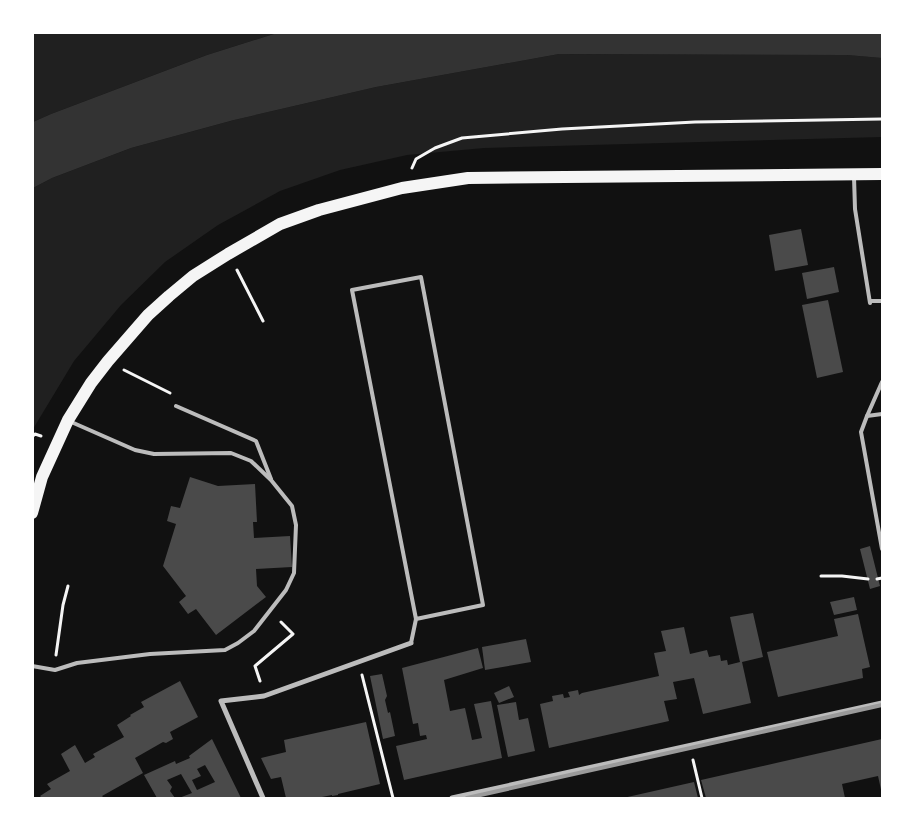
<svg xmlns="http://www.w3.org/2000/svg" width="915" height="831" viewBox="0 0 915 831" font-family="Literata,serif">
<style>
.green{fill:#202020}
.water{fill:#333}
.building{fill:#4a4a4a;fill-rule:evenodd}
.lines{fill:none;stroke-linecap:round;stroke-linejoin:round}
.path{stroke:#f5f5f5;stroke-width:3}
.service{stroke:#bcbcbc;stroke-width:4}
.minor{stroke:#bcbcbc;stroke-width:5}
.primary{stroke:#f5f5f5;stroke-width:12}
.rail{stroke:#9a9a9a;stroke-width:4}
</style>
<rect width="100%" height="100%" fill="#111"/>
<g class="green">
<path d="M 33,33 L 277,33 L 207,55 L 51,114 L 33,122 Z"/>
<path d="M 559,54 L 847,55 L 882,58 L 882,137 L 484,148 L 407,155 L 340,170 L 280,191 L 218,225 L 165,262 L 121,305 L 74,361 L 33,429 L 33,188 L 52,178 L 131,148 L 234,120 L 376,87 Z"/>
</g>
<path class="water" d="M 277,33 L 882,32 L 882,58 L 847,55 L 559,54 L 376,87 L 234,120 L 131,148 L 52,178 L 33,188 L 33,122 L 51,114 L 207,55 Z"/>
<g class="building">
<path d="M 801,229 L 808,265 L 775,271 L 769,235 Z"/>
<path d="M 834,267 L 839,292 L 807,299 L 802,273 Z"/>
<path d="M 828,300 L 843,372 L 817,378 L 802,305 Z"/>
<path d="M 190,477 L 218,486 L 255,484 L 257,522 L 253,522 L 254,538 L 290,536 L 292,567 L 256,569 L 257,586 L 266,597 L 216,635 L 196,609 L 188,614 L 179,602 L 186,596 L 163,566 L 176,524 L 167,521 L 171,506 L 180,508 Z"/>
<path d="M 870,546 L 880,586 L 870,589 L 860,549 Z"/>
<path d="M 854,597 L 857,610 L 834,615 L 830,602 Z"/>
<path d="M 753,613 L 763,657 L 742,662 L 751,703 L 703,714 L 694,678 L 673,682 L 677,699 L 664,701 L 669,721 L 549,748 L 540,704 L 553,701 L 552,696 L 563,694 L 564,698 L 570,697 L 568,692 L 578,690 L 579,695 L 582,693 L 659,676 L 654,653 L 666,651 L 661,631 L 684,627 L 690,654 L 707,650 L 709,657 L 720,655 L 721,661 L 727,660 L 728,665 L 740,662 L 730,617 Z"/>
<path d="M 858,614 L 870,667 L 862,669 L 863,678 L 778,697 L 767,652 L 838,636 L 834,619 Z"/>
<path d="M 526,639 L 531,662 L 485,670 L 482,647 Z"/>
<path d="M 478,648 L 483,668 L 444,680 L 450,711 L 465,708 L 472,740 L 482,738 L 474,704 L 491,701 L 502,758 L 404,780 L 396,746 L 427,739 L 426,735 L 420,736 L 418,723 L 413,724 L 402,668 Z"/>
<path d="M 382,674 L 387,696 L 385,700 L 388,713 L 390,712 L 395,736 L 383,739 L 370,676 Z"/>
<path d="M 180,681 L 198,717 L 170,732 L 173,739 L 166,743 L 163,742 L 135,758 L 143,773 L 102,796 L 104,798 L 42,798 L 40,796 L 51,789 L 47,784 L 70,771 L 61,754 L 75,745 L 85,763 L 95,757 L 93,754 L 124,737 L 117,725 L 131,716 L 130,715 L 144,707 L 141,702 Z"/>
<path d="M 509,686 L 514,697 L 499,703 L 494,693 Z"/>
<path d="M 516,702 L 519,720 L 528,718 L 535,751 L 508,757 L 497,705 Z"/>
<path d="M 366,722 L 380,784 L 338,794 L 338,795 L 332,796 L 332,795 L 317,798 L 286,798 L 281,777 L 271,779 L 261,758 L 286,752 L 284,740 Z"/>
<path d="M 212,739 L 241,798 L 179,798 L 192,793 L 181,774 L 167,780 L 172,787 L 170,791 L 175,798 L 157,798 L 144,775 L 175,761 L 176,764 L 190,758 L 189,756 ZM 205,765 L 215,782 L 197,790 L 192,780 L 201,776 L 197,769 Z"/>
<path d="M 882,739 L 882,794 L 878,776 L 842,784 L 845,798 L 706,798 L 701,780 Z"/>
<path d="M 694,782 L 698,798 L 623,798 Z"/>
</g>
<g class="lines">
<g class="path">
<path d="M 412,168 L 416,159 L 435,148 L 462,138 L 562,129 L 695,122 L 882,119"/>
<path d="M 237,270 L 263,321"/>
<path d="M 124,370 L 170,393"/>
<path d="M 32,437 L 35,434 L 41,436"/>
<path d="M 821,576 L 842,576 L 868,579"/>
<path d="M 877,579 L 882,578"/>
<path d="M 56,655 L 63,605 L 68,586"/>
<path d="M 362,675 L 393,798"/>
<path d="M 260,681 L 255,666 L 293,634 L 281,622"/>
<path d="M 693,760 L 702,798"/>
</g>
<g class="service">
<path d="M 854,177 L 855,209 L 870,303"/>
<path d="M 871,301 L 882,301"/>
<path d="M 882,382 L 867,416 L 861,432 L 882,549"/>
<path d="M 176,406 L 256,441 L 271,479"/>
<path d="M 867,416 L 882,414"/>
<path d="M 411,643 L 416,619 L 352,290 L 421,277 L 483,605 L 416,619"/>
<path d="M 32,666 L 55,670 L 77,663 L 150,654 L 225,650 L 238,643 L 254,631 L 286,590 L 294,573 L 296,525 L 292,506 L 271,480 L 251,461 L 231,453 L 154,454 L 135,450 L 69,421"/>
</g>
<g class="minor">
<path d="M 263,798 L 221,701 L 264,696 L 411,643"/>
<path d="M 452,798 L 882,703"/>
</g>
<path class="primary" d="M 32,513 L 42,477 L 68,420 L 91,383 L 108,361 L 148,315 L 169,296 L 193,276 L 228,254 L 280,224 L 319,210 L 402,188 L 468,178 L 882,174"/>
<path class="rail" d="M 467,798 L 882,705"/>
</g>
<rect width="915" height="831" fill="none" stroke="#ffffff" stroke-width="68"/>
</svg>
